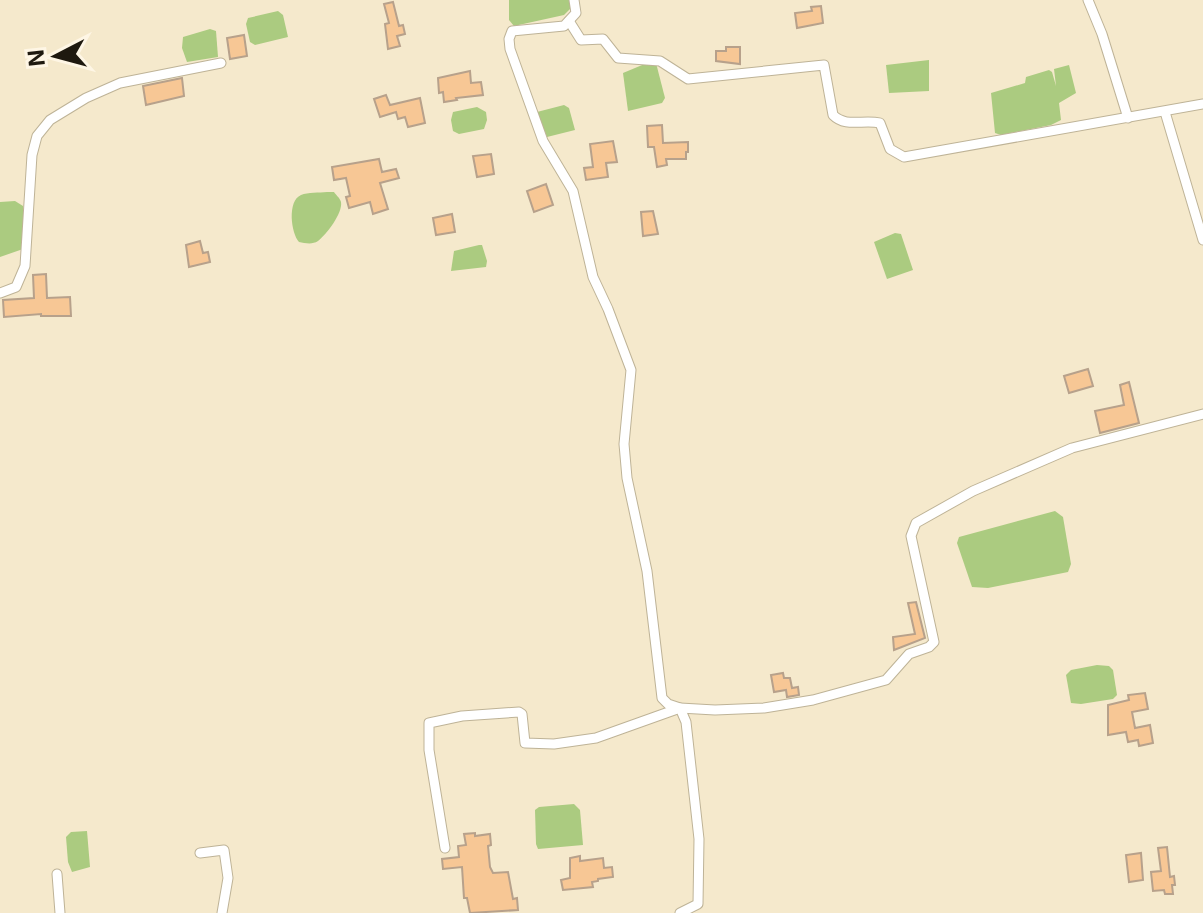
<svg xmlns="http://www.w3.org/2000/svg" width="1203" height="913" viewBox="0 0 1203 913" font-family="Inter,sans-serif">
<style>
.water{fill:#abcb80}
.building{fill:#f7c795;stroke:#b7a18b;stroke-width:2}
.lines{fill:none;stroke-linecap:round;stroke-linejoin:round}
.street-casing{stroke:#beb397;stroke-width:11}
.street{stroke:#fff;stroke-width:9}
</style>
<rect width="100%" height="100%" fill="#f5e9cc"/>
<g class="water">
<path d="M 509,0 L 571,0 L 571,8 L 564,15 L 514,26 L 509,20 Z"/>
<path d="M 278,11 L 283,15 L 288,37 L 255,45 L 250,42 L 246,24 L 248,18 Z"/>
<path d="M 210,29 L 216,31 L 218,57 L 187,62 L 182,48 L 183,37 Z"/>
<path d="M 929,60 L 929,91 L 889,93 L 886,65 Z"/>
<path d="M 647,63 L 656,63 L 665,98 L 662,103 L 628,111 L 623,73 Z"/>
<path d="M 1069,65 L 1076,93 L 1059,103 L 1061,120 L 1051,125 L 1001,135 L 995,133 L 991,93 L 1025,83 L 1026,77 L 1049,70 L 1052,72 L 1056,86 L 1054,69 Z"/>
<path d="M 564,105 L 569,108 L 575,130 L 547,137 L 537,112 Z"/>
<path d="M 477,107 L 486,112 L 487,120 L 484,129 L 459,134 L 453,131 L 451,120 L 453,112 Z"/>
<path d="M 327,192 L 334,192 C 336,195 340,198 341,202 C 343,213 326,235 318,241 C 312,245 305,243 299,242 C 291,233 287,201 301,195 C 308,192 319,193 327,192 Z"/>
<path d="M 15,201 L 23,206 L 23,249 L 0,257 L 0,202 Z"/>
<path d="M 895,233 L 901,234 L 913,270 L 887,279 L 874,242 Z"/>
<path d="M 479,245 L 482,245 L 487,261 L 486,267 L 451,271 L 454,251 Z"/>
<path d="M 1055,511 L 1063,517 L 1071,564 L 1068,572 L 988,588 L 972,587 L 957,543 L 959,537 Z"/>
<path d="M 1097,665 L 1109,666 L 1113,670 L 1117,695 L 1113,699 L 1081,704 L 1071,703 L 1066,675 L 1071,670 Z"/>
<path d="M 574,804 L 580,810 L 583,845 L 538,849 L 536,844 L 535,810 L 539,807 Z"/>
<path d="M 87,831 L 90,867 L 72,872 L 68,862 L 66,837 L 71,832 Z"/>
</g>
<g class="building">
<path d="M 393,2 L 399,26 L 403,25 L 405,34 L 397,36 L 400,46 L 388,49 L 385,24 L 389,23 L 384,4 Z"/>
<path d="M 821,6 L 823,23 L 797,28 L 795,13 L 812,11 L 811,7 Z"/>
<path d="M 244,35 L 247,56 L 230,59 L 227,38 Z"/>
<path d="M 726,47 L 740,47 L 740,64 L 716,61 L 716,51 L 726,51 Z"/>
<path d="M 470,71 L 471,83 L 481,82 L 483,95 L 456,98 L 457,100 L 444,102 L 443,92 L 439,93 L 438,78 Z"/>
<path d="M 182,78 L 184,96 L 146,105 L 143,86 Z"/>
<path d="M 386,95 L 390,105 L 420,98 L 425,123 L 408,127 L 405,117 L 398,119 L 396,112 L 380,117 L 374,99 Z"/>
<path d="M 662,125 L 663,143 L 688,142 L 688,152 L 686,152 L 686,159 L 666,159 L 667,165 L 657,167 L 654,147 L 648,147 L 647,126 Z"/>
<path d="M 613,141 L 617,162 L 606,163 L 608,177 L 586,180 L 584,168 L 593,167 L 590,144 Z"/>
<path d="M 491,154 L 494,174 L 477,177 L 473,156 Z"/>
<path d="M 379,159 L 382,172 L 396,169 L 399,178 L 380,183 L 388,209 L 373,214 L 370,202 L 349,208 L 346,197 L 350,196 L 346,178 L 334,180 L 332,167 Z"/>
<path d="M 546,184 L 553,205 L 534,212 L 527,191 Z"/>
<path d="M 653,211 L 658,234 L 643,236 L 641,212 Z"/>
<path d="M 452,214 L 455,232 L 436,235 L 433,218 Z"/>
<path d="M 200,241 L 203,253 L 208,252 L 210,262 L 189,267 L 186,245 Z"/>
<path d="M 46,274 L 47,298 L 70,297 L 71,316 L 41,316 L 41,314 L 4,317 L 3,300 L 34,298 L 33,275 Z"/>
<path d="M 1088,369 L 1093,386 L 1069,393 L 1064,376 Z"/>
<path d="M 1129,382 L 1139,423 L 1100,433 L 1095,411 L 1124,405 L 1120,385 Z"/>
<path d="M 916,602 L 925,638 L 894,650 L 893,637 L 915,634 L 908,603 Z"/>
<path d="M 783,673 L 784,678 L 790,678 L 792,688 L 798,687 L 799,695 L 787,697 L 786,690 L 774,692 L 771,675 Z"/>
<path d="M 1145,693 L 1148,709 L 1132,712 L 1135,728 L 1150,725 L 1153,743 L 1139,746 L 1138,740 L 1128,742 L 1126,732 L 1108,735 L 1108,705 L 1129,700 L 1128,695 Z"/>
<path d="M 475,833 L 475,836 L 490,834 L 491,845 L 488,846 L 490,867 L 493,873 L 508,872 L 513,899 L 517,898 L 518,910 L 470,913 L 467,898 L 464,898 L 462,867 L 443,869 L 442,859 L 459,857 L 458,846 L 466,845 L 464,834 Z"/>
<path d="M 1167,847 L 1170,877 L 1174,876 L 1175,885 L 1172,885 L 1173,894 L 1165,894 L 1164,890 L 1153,891 L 1151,872 L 1161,871 L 1158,848 Z"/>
<path d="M 1141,853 L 1143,880 L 1129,882 L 1126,855 Z"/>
<path d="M 580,856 L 580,861 L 603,858 L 604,868 L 612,867 L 613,877 L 598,879 L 598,881 L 592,882 L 593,887 L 563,890 L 561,880 L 570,878 L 570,858 Z"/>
</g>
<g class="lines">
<defs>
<g id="street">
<path d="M 574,0 L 576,13 L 564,26 L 512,31 L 509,39 L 510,49 L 543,141 L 573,191 L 593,277 L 608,309 L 631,370 L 624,444 L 627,478 L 647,571 L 662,698 L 668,704 L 680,708 L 686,722 L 699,839 L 698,904 L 680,913"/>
<path d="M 1088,0 L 1102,34 L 1128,118"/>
<path d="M 569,21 L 581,40 L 603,39 L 618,58 L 660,61 L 688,79 L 824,65 L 833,115 C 846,128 863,119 880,123 L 890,149 L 904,157 L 1203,104"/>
<path d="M 1165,112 L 1203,240"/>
<path d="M 0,293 L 16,287 L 25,266 L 32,155 L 37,136 L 50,120 L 86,98 L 120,83 L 221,63"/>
<path d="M 445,848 L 429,750 L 429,723 L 462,716 L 519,712 L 522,714 L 525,743 L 554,744 L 596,738 L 680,708 L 715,710 L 764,708 L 813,700 L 886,680 L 909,654 L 929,647 L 934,642 L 911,536 L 916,523 L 973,491 L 1072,448 L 1203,414"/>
<path d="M 200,853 L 224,850 L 228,878 L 222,913"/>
<path d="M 57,874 L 60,913"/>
</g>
</defs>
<use href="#street" class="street-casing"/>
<use href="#street" class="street"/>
</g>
<g transform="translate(56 56) rotate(264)" stroke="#fef6e5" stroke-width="6" paint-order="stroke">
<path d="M0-6L14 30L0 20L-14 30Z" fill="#1e190f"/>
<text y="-12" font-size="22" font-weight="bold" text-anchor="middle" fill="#1e190f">N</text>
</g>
</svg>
